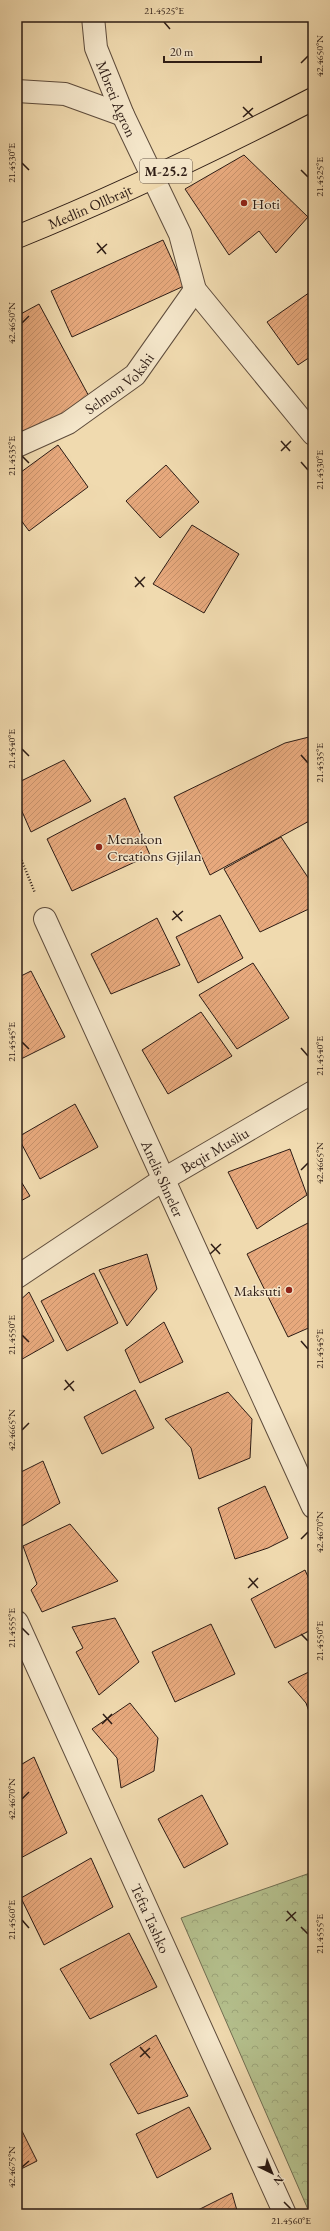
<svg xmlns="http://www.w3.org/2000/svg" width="330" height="2231" viewBox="0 0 330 2231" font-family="'EB Garamond',serif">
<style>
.forest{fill:url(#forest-crowns);stroke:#716e52}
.building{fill:url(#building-hatch);stroke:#2d1c15}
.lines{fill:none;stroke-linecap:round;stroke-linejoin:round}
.minor-casing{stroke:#5e4c3c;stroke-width:24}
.primary-casing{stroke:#2d1c15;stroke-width:24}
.path{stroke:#2d1c15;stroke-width:2.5;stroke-dasharray:1 2;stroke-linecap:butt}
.minor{stroke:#f5e7cb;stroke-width:22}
.primary{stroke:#f0daaf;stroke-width:22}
.ticks{fill:none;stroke:#2d1c15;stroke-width:1.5}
.poi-dot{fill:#8f2418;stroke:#f5e7cb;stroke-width:1.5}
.labels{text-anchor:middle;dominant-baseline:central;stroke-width:3;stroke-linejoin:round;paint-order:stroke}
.shield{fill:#f5e7cb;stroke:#69594c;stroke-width:1}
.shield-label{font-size:14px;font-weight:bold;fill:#2d1c15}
.street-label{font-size:15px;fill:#2d1c15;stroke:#f5e7cb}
.poi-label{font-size:15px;fill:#2d1c15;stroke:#f5e7cb;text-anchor:start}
.neatline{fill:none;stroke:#2d1c15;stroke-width:1.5}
.ticks-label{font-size:10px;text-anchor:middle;fill:#2d1c15}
</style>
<defs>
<pattern id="forest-crowns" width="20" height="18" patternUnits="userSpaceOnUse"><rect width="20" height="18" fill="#b5c18e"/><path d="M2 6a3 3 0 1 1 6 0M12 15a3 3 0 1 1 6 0" fill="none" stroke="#9ca57a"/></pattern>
<pattern id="building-hatch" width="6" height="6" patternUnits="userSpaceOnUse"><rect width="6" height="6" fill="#e7a97d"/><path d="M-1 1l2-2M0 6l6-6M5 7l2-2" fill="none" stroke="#c6916b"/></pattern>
</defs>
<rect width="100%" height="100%" fill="#f0daaf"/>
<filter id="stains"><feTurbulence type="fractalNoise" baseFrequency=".005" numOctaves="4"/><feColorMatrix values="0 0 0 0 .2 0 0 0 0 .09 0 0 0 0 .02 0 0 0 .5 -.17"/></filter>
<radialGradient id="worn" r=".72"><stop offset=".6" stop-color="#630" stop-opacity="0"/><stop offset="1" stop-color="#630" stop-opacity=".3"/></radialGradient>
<path class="forest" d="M 313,1872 L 313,2214 L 310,2214 L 181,1918 Z"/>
<g class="building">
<path d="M 244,155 L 308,217 L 276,253 L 259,231 L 229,255 L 185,189 Z"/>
<path d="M 163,240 L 184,286 L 72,337 L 51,291 Z"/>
<path d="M 313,290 L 313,355 L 298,365 L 267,322 Z"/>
<path d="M 39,304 L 91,400 L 17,440 L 17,316 Z"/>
<path d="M 58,445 L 88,487 L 29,531 L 17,515 L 17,475 Z"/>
<path d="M 166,465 L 199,502 L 160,538 L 126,501 Z"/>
<path d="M 192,525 L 239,554 L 204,613 L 153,584 Z"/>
<path d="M 313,736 L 313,819 L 210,875 L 174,797 L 285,743 Z"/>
<path d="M 64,760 L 91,801 L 31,832 L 17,800 L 17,783 Z"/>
<path d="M 125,798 L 150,855 L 72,891 L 47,839 Z"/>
<path d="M 281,837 L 313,885 L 313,907 L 260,932 L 224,869 Z"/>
<path d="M 220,915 L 243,958 L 198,983 L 176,937 Z"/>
<path d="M 157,918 L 180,965 L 111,994 L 91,954 Z"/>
<path d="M 253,963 L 289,1018 L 237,1049 L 199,995 Z"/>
<path d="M 31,971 L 65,1037 L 17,1061 L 17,978 Z"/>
<path d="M 201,1012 L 232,1056 L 168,1094 L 142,1050 Z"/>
<path d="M 75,1104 L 98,1147 L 40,1179 L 18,1137 Z"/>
<path d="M 290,1149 L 307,1195 L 257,1229 L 228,1172 Z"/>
<path d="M 17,1175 L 30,1196 L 17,1203 Z"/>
<path d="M 312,1221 L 313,1326 L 288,1337 L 247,1254 Z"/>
<path d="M 147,1254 L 157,1289 L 127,1326 L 99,1270 Z"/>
<path d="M 94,1273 L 118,1323 L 67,1351 L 41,1301 Z"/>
<path d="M 29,1292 L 54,1341 L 17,1362 L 17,1303 Z"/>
<path d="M 164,1322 L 183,1362 L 140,1383 L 125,1350 Z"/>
<path d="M 135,1390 L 154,1428 L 102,1454 L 84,1417 Z"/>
<path d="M 228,1392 L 252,1419 L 250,1458 L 199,1479 L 191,1448 L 165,1419 Z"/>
<path d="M 43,1461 L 60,1503 L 17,1529 L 17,1474 Z"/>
<path d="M 265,1486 L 288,1538 L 268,1548 L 235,1559 L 218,1508 Z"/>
<path d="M 70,1524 L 118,1581 L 42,1612 L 31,1590 L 37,1584 L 23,1546 Z"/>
<path d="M 305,1570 L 313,1588 L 313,1629 L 275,1648 L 251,1599 Z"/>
<path d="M 115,1618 L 139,1662 L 99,1695 L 76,1652 L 83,1648 L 72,1627 Z"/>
<path d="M 211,1624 L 235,1674 L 175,1702 L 152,1652 Z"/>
<path d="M 313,1670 L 313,1723 L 306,1703 L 288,1682 Z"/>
<path d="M 130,1703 L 158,1738 L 154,1771 L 121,1788 L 117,1758 L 92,1729 Z"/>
<path d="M 34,1757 L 67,1833 L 17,1860 L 17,1767 Z"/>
<path d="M 202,1795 L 228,1844 L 184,1868 L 158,1819 Z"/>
<path d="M 91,1858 L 113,1907 L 44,1945 L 21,1898 Z"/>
<path d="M 129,1933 L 157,1987 L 90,2019 L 60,1969 Z"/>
<path d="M 156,2035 L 188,2096 L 138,2114 L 110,2064 Z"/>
<path d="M 189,2107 L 211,2149 L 157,2178 L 136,2134 Z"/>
<path d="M 17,2121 L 37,2161 L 17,2171 Z"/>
<path d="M 232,2193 L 238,2214 L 190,2214 Z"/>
</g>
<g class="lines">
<defs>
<g id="minor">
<path id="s1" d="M 93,17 L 96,48 L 123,115 L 180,234 L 195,290 L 313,434"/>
<path d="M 17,91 L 65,94 L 123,115"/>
<path id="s2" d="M 17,446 L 68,423 L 135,375 L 195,290"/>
<path id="s3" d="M 45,919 L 313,1507"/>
<path id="s4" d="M 17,1277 L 164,1179 L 313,1092"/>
<path id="s5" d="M 17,1622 L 285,2214"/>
</g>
<g id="primary">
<path id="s6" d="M 17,237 C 118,196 216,149 313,99"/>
</g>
</defs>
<use href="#minor" class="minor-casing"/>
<use href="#primary" class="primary-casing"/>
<path class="path" d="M 17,849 L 35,893"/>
<use href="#minor" class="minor"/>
<use href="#primary" class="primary"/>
</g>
<path class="ticks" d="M 164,22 L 170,29M 301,63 L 308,56M 243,107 L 253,117M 243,117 L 253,108M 22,163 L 29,170M 301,170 L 308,177M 97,243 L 106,254M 97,253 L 107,244M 22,323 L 29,316M 281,441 L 290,451M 281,451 L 291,441M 22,456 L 29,463M 301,462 L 308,470M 135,577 L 144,587M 135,587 L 145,577M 22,749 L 29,756M 301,755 L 308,763M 173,911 L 182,921M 172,920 L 183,911M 22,1042 L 29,1049M 301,1048 L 308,1056M 301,1170 L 308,1163M 211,1244 L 220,1254M 210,1254 L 221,1244M 22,1335 L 29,1342M 301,1341 L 308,1349M 65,1380 L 74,1391M 64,1390 L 74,1381M 22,1430 L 29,1423M 301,1539 L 308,1532M 249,1578 L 258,1588M 248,1588 L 258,1578M 22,1628 L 29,1635M 301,1634 L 308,1641M 103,1714 L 112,1724M 102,1724 L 112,1714M 22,1799 L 29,1792M 287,1911 L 296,1921M 22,1920 L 29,1928M 286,1921 L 296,1912M 301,1927 L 308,1934M 140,2047 L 150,2058M 140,2057 L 150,2048M 22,2167 L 29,2161M 284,2202 L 291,2209"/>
<g class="poi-dot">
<circle cx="244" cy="203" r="4"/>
<circle cx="99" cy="847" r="4"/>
<circle cx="289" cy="1290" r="4"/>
</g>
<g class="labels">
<rect class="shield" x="140" y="159" width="52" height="24" rx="3"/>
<g class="shield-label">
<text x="166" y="171">M-25.2</text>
</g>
<g class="street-label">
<text stroke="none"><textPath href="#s1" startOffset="86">Mbreti Agron</textPath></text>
<text stroke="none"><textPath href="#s6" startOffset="79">Medlin Ollbrajt</textPath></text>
<text stroke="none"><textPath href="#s2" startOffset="121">Selmon Vokshi</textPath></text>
<text stroke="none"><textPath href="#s4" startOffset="235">Beqir Musliu</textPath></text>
<text stroke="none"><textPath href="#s3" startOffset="285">Anelis Shneler</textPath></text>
<text stroke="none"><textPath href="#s5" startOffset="325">Tefta Tashko</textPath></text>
</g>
<g class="poi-label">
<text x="252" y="203">Hoti</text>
<text x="107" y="838">Menakon<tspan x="107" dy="17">Creations Gjilan</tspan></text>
<text x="281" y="1290" text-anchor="end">Maksuti</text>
</g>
</g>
<rect width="330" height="2231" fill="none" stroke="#f0daaf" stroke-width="44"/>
<g transform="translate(272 2173) rotate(137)" stroke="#f5e7cb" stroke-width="3" paint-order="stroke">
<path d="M0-3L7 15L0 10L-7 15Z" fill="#2d1c15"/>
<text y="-6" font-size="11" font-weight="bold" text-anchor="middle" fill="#2d1c15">N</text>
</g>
<path d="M164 56v6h97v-6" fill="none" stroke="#2d1c15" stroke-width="2"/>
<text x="170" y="56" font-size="12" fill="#2d1c15" stroke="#f5e7cb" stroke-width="3" paint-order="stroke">20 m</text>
<rect x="22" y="22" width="286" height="2187" class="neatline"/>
<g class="ticks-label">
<text x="164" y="14">21.4525°E</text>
<text transform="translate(319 56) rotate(-90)" y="4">42.4650°N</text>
<text transform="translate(11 163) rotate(-90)" y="4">21.4530°E</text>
<text transform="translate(319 177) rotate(-90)" y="4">21.4525°E</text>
<text transform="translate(11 323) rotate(-90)" y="4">42.4650°N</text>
<text transform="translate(11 456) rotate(-90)" y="4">21.4535°E</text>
<text transform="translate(319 470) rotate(-90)" y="4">21.4530°E</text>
<text transform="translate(11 749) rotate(-90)" y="4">21.4540°E</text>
<text transform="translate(319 763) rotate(-90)" y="4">21.4535°E</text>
<text transform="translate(11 1042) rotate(-90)" y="4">21.4545°E</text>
<text transform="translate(319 1056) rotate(-90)" y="4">21.4540°E</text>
<text transform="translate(319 1163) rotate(-90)" y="4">42.4665°N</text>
<text transform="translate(11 1335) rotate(-90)" y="4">21.4550°E</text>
<text transform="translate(319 1349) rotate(-90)" y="4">21.4545°E</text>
<text transform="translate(11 1430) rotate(-90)" y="4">42.4665°N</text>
<text transform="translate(319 1532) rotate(-90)" y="4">42.4670°N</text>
<text transform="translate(11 1628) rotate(-90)" y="4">21.4555°E</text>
<text transform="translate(319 1641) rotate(-90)" y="4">21.4550°E</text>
<text transform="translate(11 1799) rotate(-90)" y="4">42.4670°N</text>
<text transform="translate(11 1920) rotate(-90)" y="4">21.4560°E</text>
<text transform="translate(319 1934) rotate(-90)" y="4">21.4555°E</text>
<text transform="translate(11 2167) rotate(-90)" y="4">42.4675°N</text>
<text x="291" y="2224">21.4560°E</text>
</g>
<rect width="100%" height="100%" filter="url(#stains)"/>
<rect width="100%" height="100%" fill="url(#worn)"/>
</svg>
